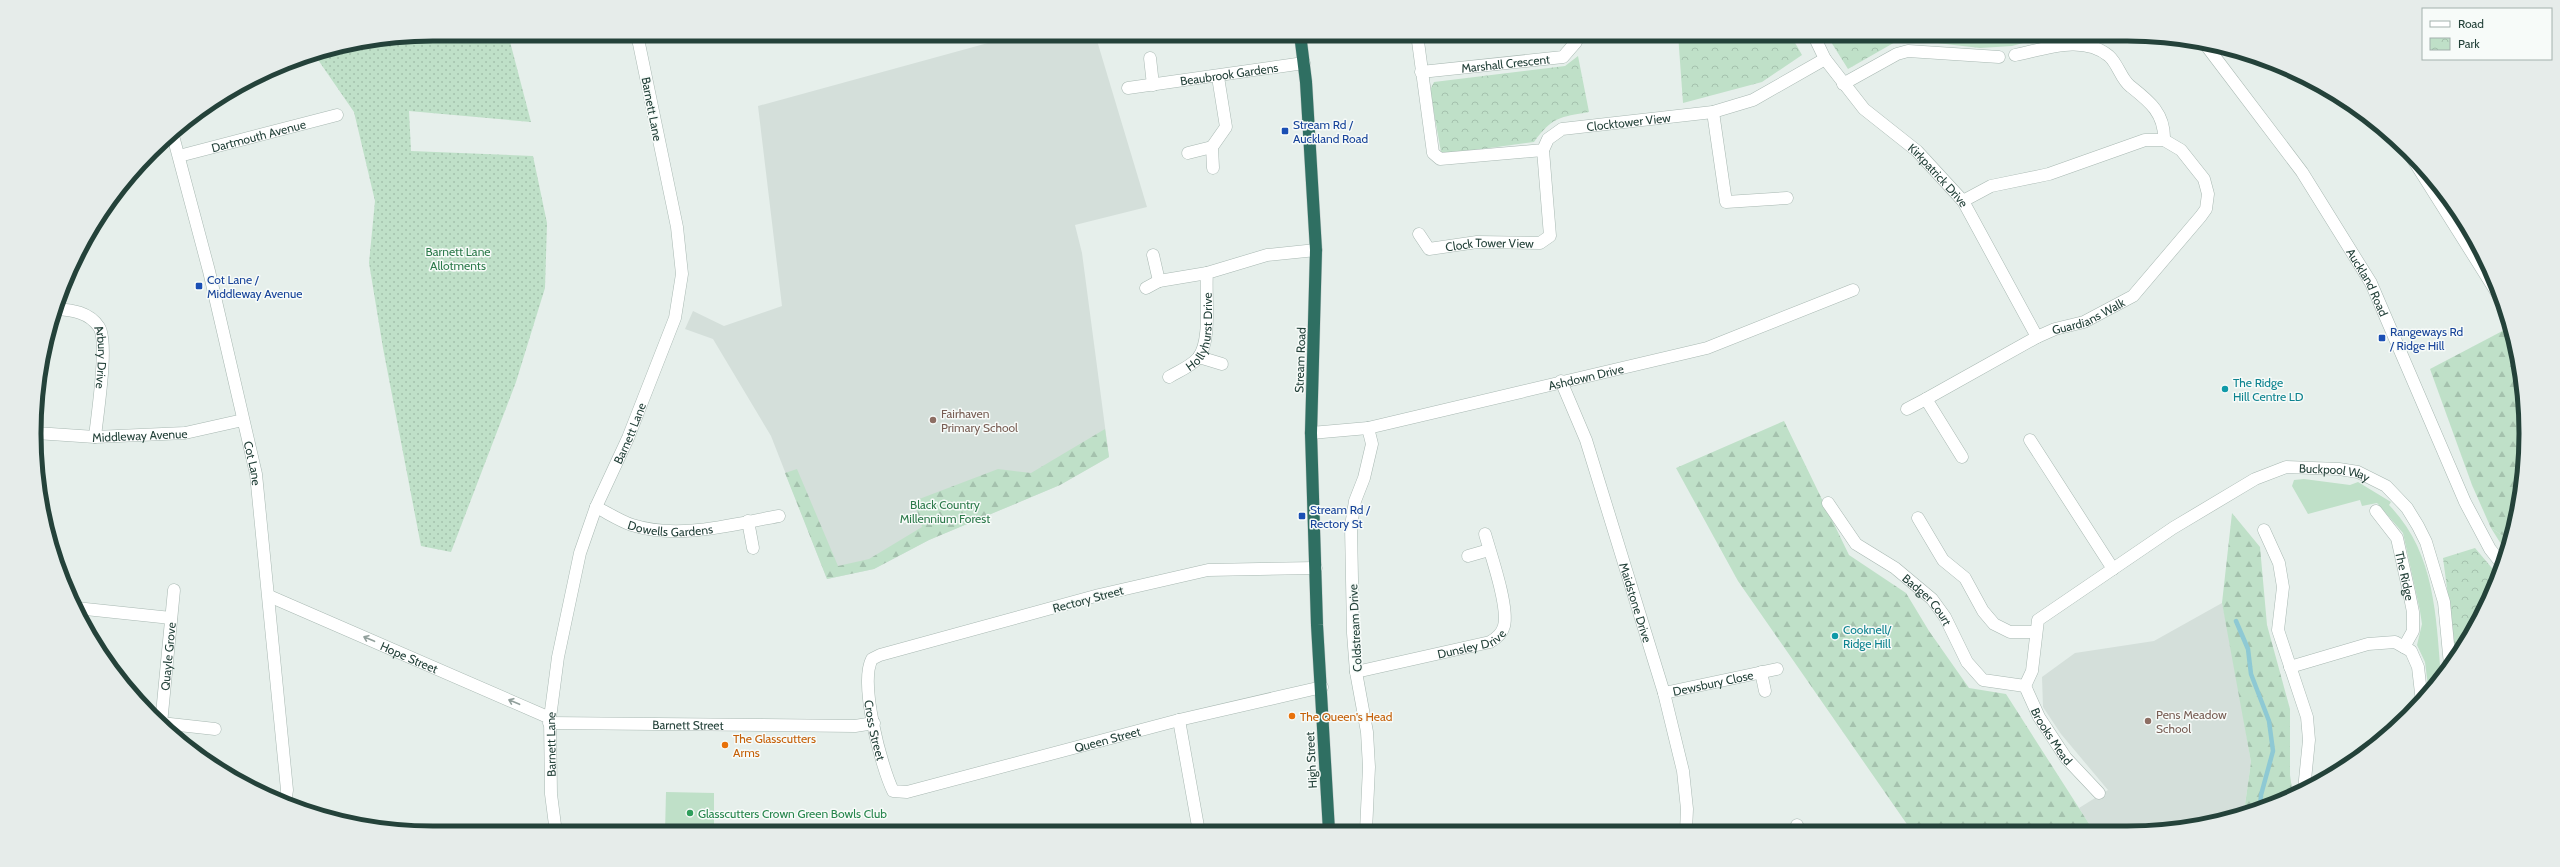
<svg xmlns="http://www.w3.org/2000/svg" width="2560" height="867" viewBox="0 0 2560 867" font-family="Cabin,sans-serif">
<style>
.built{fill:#d4dfda}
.grass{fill:#bfe0c8}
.forest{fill:url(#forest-firs)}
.park{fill:url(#park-crowns)}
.garden{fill:url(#garden-dots)}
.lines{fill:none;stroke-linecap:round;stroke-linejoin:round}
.stream{stroke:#8ec9d4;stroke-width:4.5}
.minor-casing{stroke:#a8b8b2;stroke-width:13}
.highway-casing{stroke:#c2cac8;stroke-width:13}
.minor{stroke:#fff;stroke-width:12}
.highway{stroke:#2f6f62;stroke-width:12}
.oneway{stroke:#92a09c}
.transit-dot{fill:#1a4fb4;stroke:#f7fbf9;stroke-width:1.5}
.culture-dot{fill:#0f9aa8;stroke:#f7fbf9;stroke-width:1.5}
.education-dot{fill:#8d6e63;stroke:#f7fbf9;stroke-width:1.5}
.food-dot{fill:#e8710a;stroke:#f7fbf9;stroke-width:1.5}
.leisure-dot{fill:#2e9e5b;stroke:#f7fbf9;stroke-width:1.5}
.labels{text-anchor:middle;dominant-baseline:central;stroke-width:3;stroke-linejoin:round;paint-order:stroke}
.street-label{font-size:12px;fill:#24423a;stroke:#f7fbf9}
.transit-label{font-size:12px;fill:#164399;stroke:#f7fbf9;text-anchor:start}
.park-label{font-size:12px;fill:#2d7a4b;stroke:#f7fbf9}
.culture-label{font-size:12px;fill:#0d838f;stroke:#f7fbf9;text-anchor:start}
.education-label{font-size:12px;fill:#785e54;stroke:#f7fbf9;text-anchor:start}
.food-label{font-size:12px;fill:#c56008;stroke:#f7fbf9;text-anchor:start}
.leisure-label{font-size:12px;fill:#27864d;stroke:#f7fbf9;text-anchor:start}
.rim{fill:none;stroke:#24423a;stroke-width:5}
</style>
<defs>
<pattern id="forest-firs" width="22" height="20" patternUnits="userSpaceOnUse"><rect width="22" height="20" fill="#bfe0c8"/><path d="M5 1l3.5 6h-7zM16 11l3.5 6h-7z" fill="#a4c1ad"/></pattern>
<pattern id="park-crowns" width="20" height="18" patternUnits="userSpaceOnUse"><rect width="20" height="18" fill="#bfe0c8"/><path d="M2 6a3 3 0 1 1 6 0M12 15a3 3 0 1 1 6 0" fill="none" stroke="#a4c1ad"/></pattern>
<pattern id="garden-dots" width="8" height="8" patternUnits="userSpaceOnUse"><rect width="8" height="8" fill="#bfe0c8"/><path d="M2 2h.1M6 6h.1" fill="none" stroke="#a4c1ad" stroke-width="1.8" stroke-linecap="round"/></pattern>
</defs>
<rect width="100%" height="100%" fill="#e6efeb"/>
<g class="built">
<path d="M 1021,34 L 1095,34 L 1147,207 L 1075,225 L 1082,253 L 1109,457 L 1060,485 L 929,540 L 874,569 L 827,579 L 771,436 L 713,339 L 685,329 L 693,311 L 724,326 L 782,306 L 758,106 Z"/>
<path d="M 2222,603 L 2231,644 L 2251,762 L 2244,812 L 2178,830 L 2093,830 L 2079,808 L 2108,790 L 2061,734 L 2043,707 L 2042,677 L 2075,653 L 2154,641 Z"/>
</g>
<g class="grass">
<path d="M 2304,479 L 2350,485 L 2358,482 L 2391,502 L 2389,505 C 2435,552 2436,615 2441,677 L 2429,694 L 2425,662 L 2417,645 L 2422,624 L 2420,611 L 2403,533 L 2377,503 L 2362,506 L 2360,500 L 2308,514 L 2292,486 L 2294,480 Z"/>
<path d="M 2491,528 L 2511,541 L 2506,552 Z"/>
<path d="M 666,792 L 714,793 L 714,832 L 665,833 Z"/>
</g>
<g class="forest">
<path d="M 2510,327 L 2523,381 L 2525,459 L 2511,541 L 2491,528 L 2472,485 L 2430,369 Z"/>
<path d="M 1784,421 L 1849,555 L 1906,593 L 1929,631 L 1969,688 L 2006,694 L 2093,830 L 1911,830 L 1738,581 L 1676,468 Z"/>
<path d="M 1105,429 L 1109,457 L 1060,485 L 929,540 L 874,569 L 827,579 L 785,473 L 797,469 L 838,566 L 869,559 L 922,527 L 914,501 L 998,469 L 1031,473 Z"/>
<path d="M 2232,513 L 2260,547 L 2267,625 L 2290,709 L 2290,775 L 2293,796 L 2280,802 L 2244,812 L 2251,762 L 2222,603 Z"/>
</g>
<g class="park">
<path d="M 1678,34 L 1790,34 L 1802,55 L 1762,82 L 1683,103 Z"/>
<path d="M 1826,34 L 2125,34 L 2112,41 L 2083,35 L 2049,36 L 2012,46 L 1980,48 L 1920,41 L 1897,41 L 1848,69 Z"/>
<path d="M 1578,56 L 1589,112 C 1560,117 1552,117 1534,142 L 1453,153 L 1441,152 L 1430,90 L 1434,82 L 1565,66 Z"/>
<path d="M 2475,548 L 2497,574 L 2472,633 L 2456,656 L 2443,558 Z"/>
</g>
<path class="garden" d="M 433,34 L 508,34 L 531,122 L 409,111 L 411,151 L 533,156 L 547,223 L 545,288 L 516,382 L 451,552 L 421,546 L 383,348 L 369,263 L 375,201 L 354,112 L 314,54 L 356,42 Z"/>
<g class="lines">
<path class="stream" d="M 2236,621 L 2248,649 L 2251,674 L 2269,721 L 2273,751 L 2261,795 L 2260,808"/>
<defs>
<g id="minor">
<path id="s1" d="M 1417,34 L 1433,153 L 1440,159 L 1543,150 L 1548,139 L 1562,129 L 1713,112 L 1753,100 L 1825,59"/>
<path id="s2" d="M 1813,34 L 1825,59 L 1864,109 L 1917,151 L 1963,201 L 2037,337"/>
<path id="s3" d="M 2205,44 L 2302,172 L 2371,283 L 2465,502 L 2490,549 L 2501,563"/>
<path d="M 2015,55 C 2045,49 2083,34 2109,56 C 2118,64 2121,79 2130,86 C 2149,101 2165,113 2164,140"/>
<path d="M 1150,58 L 1153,85"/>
<path id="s4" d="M 1421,72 L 1563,57 L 1576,42 L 1576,34"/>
<path d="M 1843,84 L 1897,54 L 1908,51 L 1999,57"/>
<path id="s5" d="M 1128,88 L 1304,63"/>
<path d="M 1713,112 L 1726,202 L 1787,198"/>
<path id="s6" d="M 172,132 L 209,271 L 256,474 L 287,790 L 285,803"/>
<path d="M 1188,153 L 1212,147"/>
<path d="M 2409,153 L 2499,296"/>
<path id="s7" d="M 179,156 L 337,115"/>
<path d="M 1213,168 L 1212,147 L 1226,127 L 1218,77"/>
<path id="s8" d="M 1419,234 L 1429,249 L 1477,242 L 1540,243 L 1550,236 L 1543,150"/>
<path d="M 1159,281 L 1207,273"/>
<path d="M 1146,288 L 1159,281 L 1153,255"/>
<path id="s9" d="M 56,309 C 72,310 89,312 99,327 C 109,342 97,416 95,437"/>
<path d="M 1199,357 L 1222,364"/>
<path id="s10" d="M 1169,377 C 1179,371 1190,367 1198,358 C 1212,341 1205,295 1207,273 L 1267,255 L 1316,250"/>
<path id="s11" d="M 1561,381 L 1586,440 L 1664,693 L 1683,771 L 1687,809 L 1686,831"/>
<path d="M 1907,409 L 1926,399"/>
<path id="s12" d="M 36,433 L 95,437 L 185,433 L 243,420"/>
<path id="s13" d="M 1311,433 L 1368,428 L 1707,348 L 1853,290"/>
<path d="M 2030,440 L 2113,569"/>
<path id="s14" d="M 1962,457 L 1926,399 L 2037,337 L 2055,329 L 2084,322 L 2133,296 L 2201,216 L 2206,209 L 2208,194 L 2204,179 L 2181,150 L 2164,140 L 2145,140 L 2049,174 L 1991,186 L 1963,201"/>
<path id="s15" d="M 1828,503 L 1856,544 L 1895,568 L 1932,599 L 1945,617 L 1967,662 L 1983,680 L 2025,686"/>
<path id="s16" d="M 596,507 C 608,513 620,521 632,525 C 679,540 733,524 779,516"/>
<path id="s17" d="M 2376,511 L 2397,538 L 2409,592 L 2413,612 L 2413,631 L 2404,647"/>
<path d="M 1918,518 L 1943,560 L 1965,578 L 1983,611 L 1994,624 L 2010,632 L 2036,632"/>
<path d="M 748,521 L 753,548"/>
<path d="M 2264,530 L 2279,563 L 2283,587 L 2278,630 L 2307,717 L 2309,740 L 2304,790"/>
<path d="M 1468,556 L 1489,550"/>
<path id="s18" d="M 1316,568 L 1208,570 L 1099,595 L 880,655 L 872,659 C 859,683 881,766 893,791 L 907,792 L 1179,720 L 1322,687"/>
<path id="s19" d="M 269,596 L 550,718"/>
<path d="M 76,608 L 171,618"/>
<path d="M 2290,667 L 2368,644 L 2395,642 L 2411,651 L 2418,667 L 2422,702"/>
<path id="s20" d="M 1356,672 L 1490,642 C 1497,638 1502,634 1504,626 C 1509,607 1491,555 1485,534"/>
<path d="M 1761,672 L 1765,691"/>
<path id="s21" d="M 2025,686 L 2032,671 L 2038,620 L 2173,528 L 2255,479 L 2286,467 L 2339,469 L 2358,472 L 2386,486 L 2407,508 L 2418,526 L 2426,542 L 2444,602 L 2450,665"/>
<path id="s22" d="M 2025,686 L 2039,717 L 2066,758 L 2099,793"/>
<path id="s23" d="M 1664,693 L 1777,669"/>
<path d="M 1179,720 L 1199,832"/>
<path d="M 161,723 L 215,729"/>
<path id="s24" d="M 549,723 L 855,726 L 874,723"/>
<path id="s25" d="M 161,724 L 174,590"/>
<path d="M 1797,825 L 1797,830"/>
<path d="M 1366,831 L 1369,767 L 1367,732 L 1356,672 L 1353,633 L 1351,526 L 1355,501 L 1364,478 L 1372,444 L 1368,428"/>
<path id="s26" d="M 556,833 L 551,794 L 550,718 L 558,657 L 580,553 L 596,507 L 628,438 L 675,318 L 682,274 L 677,227 L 637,34"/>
</g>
<path id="highway" d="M 1300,34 L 1306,82 L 1316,250 L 1311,433 L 1317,625 L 1329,831"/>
</defs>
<use href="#minor" class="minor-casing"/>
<use href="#highway" class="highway-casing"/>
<use href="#minor" class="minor"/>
<use href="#highway" class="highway"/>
</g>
<defs><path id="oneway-shaft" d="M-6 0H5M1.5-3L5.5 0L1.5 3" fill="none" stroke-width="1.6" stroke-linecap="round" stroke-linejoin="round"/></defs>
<g class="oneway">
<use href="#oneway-shaft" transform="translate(369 639) rotate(-157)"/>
<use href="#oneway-shaft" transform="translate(514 702) rotate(-157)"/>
</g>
<g class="transit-dot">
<rect x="1281" y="127" width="8" height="8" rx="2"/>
<rect x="195" y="282" width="8" height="8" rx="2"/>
<rect x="2378" y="334" width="8" height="8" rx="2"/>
<rect x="1298" y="512" width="8" height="8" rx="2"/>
</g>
<g class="culture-dot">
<circle cx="2225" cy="389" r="4"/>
<circle cx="1835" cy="636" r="4"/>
</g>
<g class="education-dot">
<circle cx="933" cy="420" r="4"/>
<circle cx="2148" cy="721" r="4"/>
</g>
<g class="food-dot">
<circle cx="1292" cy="716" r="4"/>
<circle cx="725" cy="745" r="4"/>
</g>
<circle class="leisure-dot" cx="690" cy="813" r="4"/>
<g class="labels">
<g class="street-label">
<text stroke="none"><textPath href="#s4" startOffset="85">Marshall Crescent</textPath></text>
<text stroke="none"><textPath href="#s5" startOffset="102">Beaubrook Gardens</textPath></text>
<text transform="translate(652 109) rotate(79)">Barnett Lane</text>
<text stroke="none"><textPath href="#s1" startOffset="329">Clocktower View</textPath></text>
<text stroke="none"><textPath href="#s7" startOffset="82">Dartmouth Avenue</textPath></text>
<text stroke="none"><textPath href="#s2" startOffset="191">Kirkpatrick Drive</textPath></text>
<text stroke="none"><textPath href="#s8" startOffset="79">Clock Tower View</textPath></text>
<text stroke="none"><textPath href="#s3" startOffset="289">Auckland Road</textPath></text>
<text stroke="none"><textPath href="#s14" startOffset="251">Guardians Walk</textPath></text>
<text stroke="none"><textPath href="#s10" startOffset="61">Hollyhurst Drive</textPath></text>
<text stroke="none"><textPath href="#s9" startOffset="79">Arbury Drive</textPath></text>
<text transform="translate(1300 360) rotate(-88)">Stream Road</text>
<text stroke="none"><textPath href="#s13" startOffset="281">Ashdown Drive</textPath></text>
<text stroke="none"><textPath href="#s26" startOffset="413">Barnett Lane</textPath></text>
<text stroke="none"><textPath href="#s12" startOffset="104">Middleway Avenue</textPath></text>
<text stroke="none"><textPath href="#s6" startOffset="341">Cot Lane</textPath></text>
<text stroke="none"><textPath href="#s21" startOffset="409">Buckpool Way</textPath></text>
<text stroke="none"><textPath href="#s16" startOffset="79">Dowells Gardens</textPath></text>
<text stroke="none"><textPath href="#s17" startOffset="73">The Ridge</textPath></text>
<text transform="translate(1088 599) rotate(-15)">Rectory Street</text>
<text stroke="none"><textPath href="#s15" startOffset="141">Badger Court</textPath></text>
<text stroke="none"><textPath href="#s11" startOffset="234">Maidstone Drive</textPath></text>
<text transform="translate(1355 628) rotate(-93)">Coldstream Drive</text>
<text stroke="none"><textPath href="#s20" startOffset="119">Dunsley Drive</textPath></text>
<text stroke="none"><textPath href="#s25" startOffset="68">Quayle Grove</textPath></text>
<text stroke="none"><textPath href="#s19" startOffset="153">Hope Street</textPath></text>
<text stroke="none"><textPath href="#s23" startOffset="50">Dewsbury Close</textPath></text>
<text stroke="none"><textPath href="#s24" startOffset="139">Barnett Street</textPath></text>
<text stroke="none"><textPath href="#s18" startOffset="528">Cross Street</textPath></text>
<text stroke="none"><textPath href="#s22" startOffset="57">Brooks Mead</textPath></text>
<text stroke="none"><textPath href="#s18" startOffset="813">Queen Street</textPath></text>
<text stroke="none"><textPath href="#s26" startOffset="89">Barnett Lane</textPath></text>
<text transform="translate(1311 760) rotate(-93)">High Street</text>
</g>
<g class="transit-label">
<text x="1293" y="124">Stream Rd /<tspan x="1293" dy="14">Auckland Road</tspan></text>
<text x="207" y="279">Cot Lane /<tspan x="207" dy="14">Middleway Avenue</tspan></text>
<text x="2390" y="331">Rangeways Rd<tspan x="2390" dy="14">/ Ridge Hill</tspan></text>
<text x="1310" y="509">Stream Rd /<tspan x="1310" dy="14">Rectory St</tspan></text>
</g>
<g class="park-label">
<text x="458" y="251">Barnett Lane<tspan x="458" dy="14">Allotments</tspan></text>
<text x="945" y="504">Black Country<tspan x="945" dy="14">Millennium Forest</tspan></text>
</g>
<g class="culture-label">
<text x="2233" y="382">The Ridge<tspan x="2233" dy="14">Hill Centre LD</tspan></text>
<text x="1843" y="629">Cooknell/<tspan x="1843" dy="14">Ridge Hill</tspan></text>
</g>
<g class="education-label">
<text x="941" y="413">Fairhaven<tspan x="941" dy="14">Primary School</tspan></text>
<text x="2156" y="714">Pens Meadow<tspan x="2156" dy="14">School</tspan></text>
</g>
<g class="food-label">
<text x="1300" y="716">The Queen's Head</text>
<text x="733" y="738">The Glasscutters<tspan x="733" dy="14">Arms</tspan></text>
</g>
<g class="leisure-label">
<text x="698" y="813">Glasscutters Crown Green Bowls Club</text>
</g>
</g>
<path d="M0 0H2560V867H0ZM433 41H2127A392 392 0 0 1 2519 433V434A392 392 0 0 1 2127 826H433A392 392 0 0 1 41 434V433A392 392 0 0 1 433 41Z" fill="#e6ecea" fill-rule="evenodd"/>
<path class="rim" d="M433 41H2127A392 392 0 0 1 2519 433V434A392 392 0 0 1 2127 826H433A392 392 0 0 1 41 434V433A392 392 0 0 1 433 41Z"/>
<rect x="2422" y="8" width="130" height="52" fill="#f7fbf9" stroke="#a3b1ad"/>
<rect x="2430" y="21" width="20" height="6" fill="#ffffff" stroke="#a3b1ad"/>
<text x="2458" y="28" font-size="12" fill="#24423a">Road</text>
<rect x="2430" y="38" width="20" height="12" fill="url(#park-crowns)" stroke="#a3b1ad"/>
<text x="2458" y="48" font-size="12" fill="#24423a">Park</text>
</svg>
